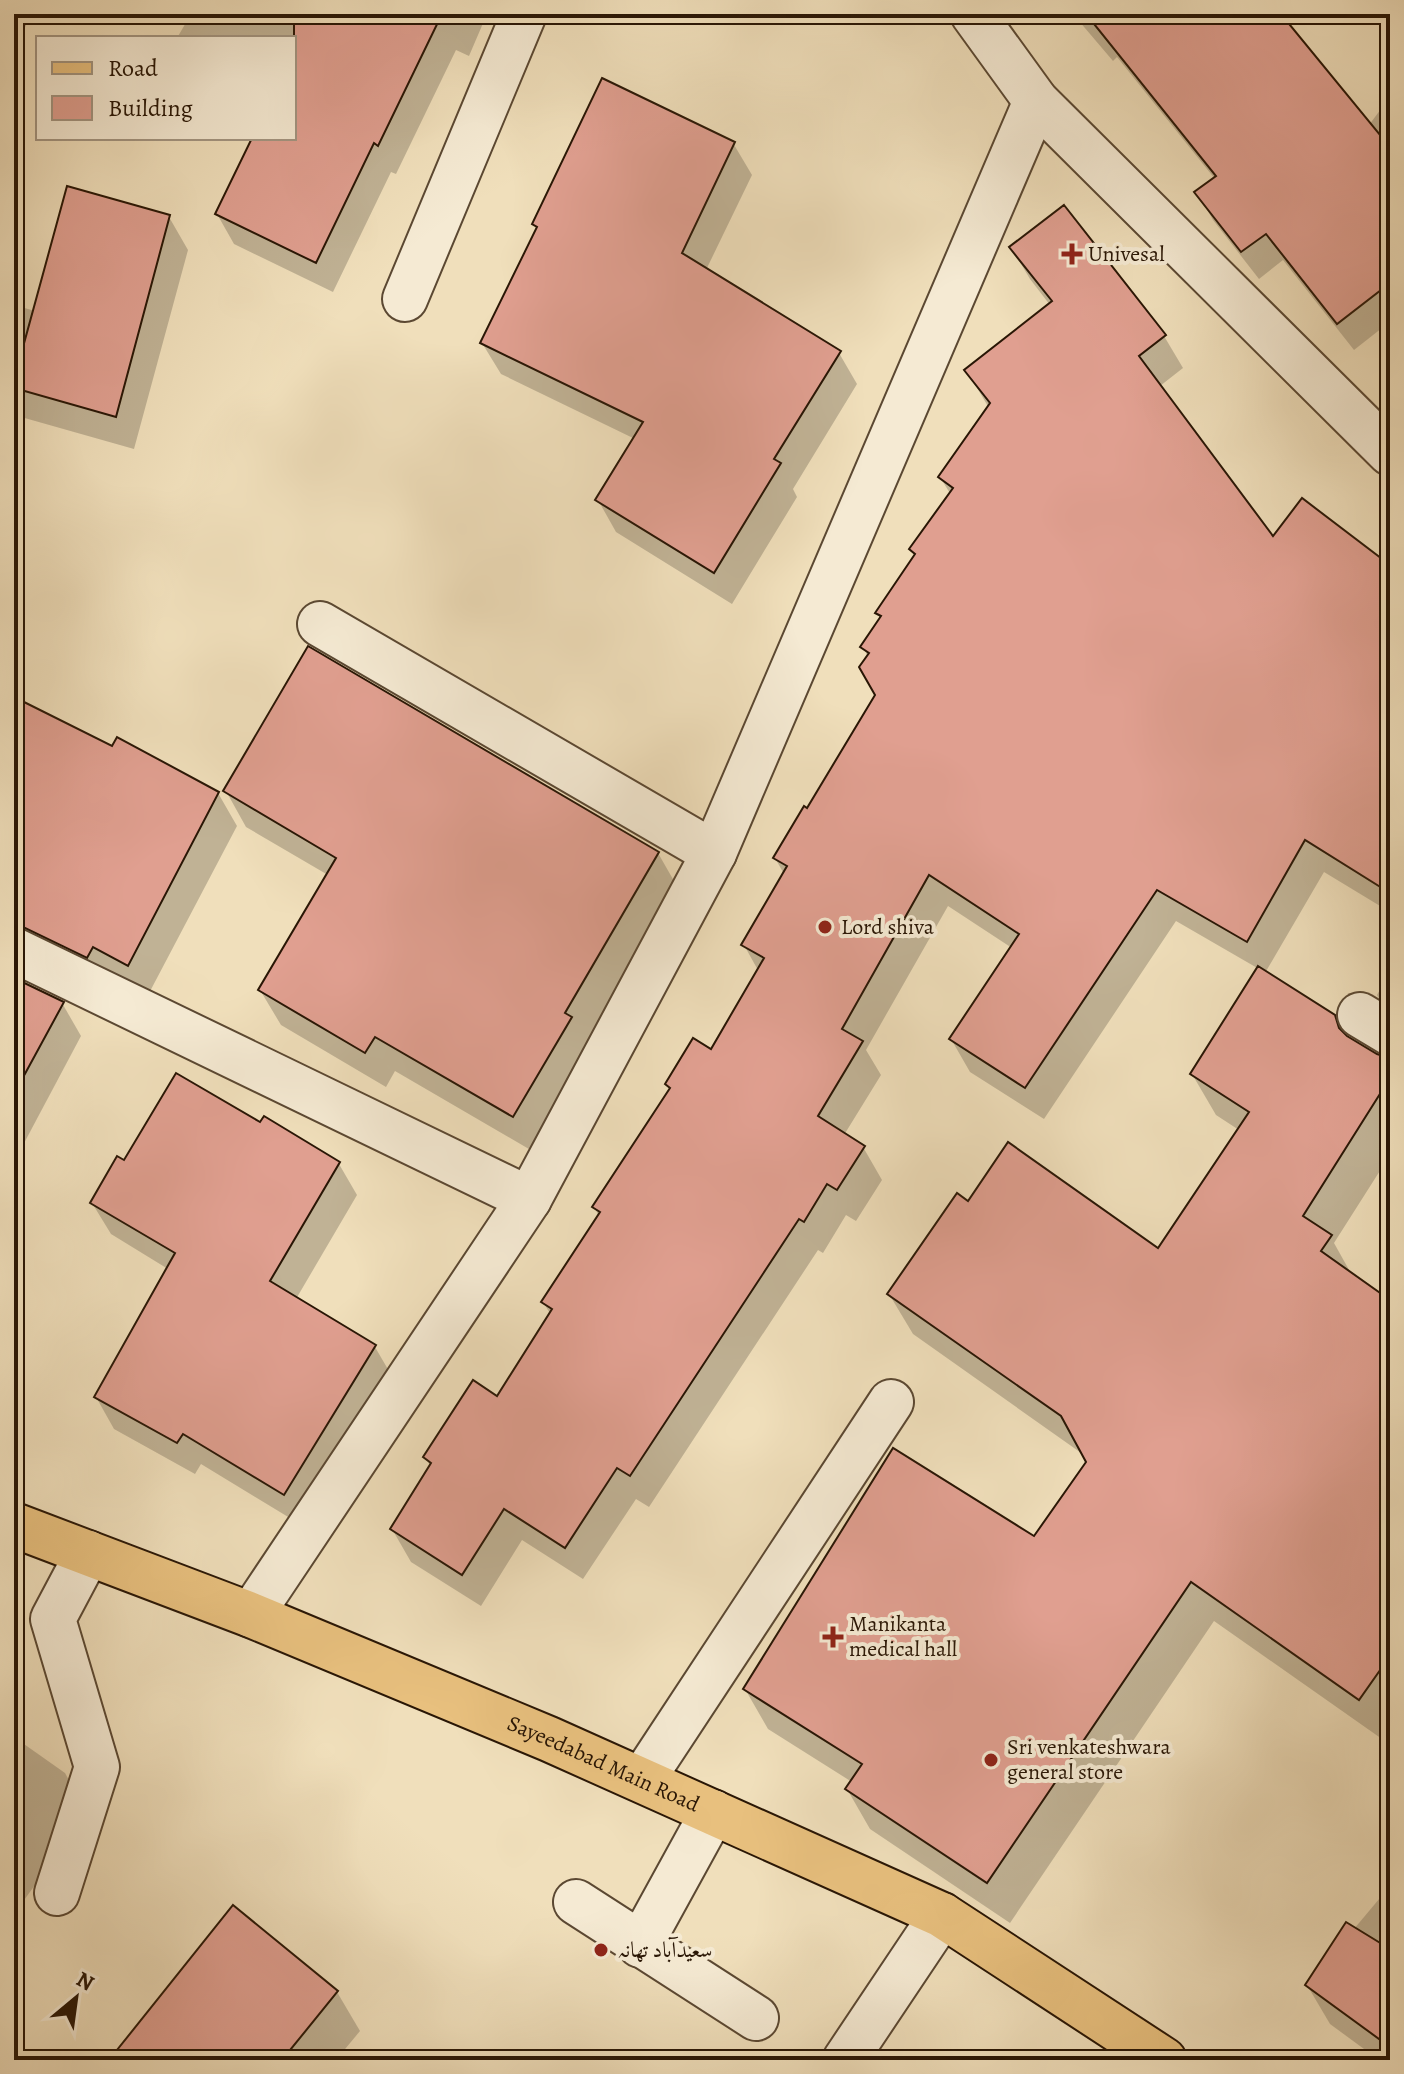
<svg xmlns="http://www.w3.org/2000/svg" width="1404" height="2074" viewBox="0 0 1404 2074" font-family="Alegreya,Amiri,serif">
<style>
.shadow{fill:#0003}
.building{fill:#e09f90;stroke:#291605;stroke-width:2}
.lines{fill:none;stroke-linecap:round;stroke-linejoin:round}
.minor-casing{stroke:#5b4832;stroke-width:48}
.major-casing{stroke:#291605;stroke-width:48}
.minor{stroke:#f5ead3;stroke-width:44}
.major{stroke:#e8c07e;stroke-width:44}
.poi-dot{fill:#8f2418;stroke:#f5ead3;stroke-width:3}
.labels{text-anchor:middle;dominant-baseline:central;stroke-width:8;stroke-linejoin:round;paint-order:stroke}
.poi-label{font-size:22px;fill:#291605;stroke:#f5ead3;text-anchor:start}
.street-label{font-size:22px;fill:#291605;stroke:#f5ead3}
</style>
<rect width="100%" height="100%" fill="#f0dfbb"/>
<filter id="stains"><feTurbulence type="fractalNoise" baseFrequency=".0025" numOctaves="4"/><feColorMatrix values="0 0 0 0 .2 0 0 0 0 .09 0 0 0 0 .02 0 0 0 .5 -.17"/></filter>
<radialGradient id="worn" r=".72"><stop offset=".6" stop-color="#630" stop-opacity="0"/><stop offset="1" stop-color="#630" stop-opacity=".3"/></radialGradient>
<g class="shadow">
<path d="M 14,14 L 31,14 L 14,52 Z"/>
<path d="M 191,14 L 487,14 L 469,56 L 456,50 L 396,174 L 391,172 L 333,292 L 234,244 L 217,214 L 254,138 L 294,138 L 294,38 L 177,38 Z"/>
<path d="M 1073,14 L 1279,14 L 1369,125 L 1390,97 L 1390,337 L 1382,328 L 1354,350 L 1283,260 L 1259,279 L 1213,220 L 1197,192 L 1215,179 L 1117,57 L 1113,61 Z"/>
<path d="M 733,143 L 752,175 L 706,270 L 839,353 L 857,384 L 793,489 L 797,497 L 732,604 L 616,532 L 598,500 L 635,439 L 501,374 L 482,343 L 538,231 L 534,224 Z"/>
<path d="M 169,217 L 188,250 L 134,449 L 14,415 L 14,305 L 35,311 Z"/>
<path d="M 1011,247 L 1164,336 L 1183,368 L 1160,386 L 1273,540 L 1390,575 L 1390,912 L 1324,872 L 1265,973 L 1334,1017 L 1346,1038 L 1376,1056 L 1390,1060 L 1390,1155 L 1334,1243 L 1353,1277 L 1390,1303 L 1390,1728 L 1382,1739 L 1214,1621 L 1010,1923 L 870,1829 L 847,1789 L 852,1782 L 768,1729 L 745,1689 L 1035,1539 L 1089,1462 L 1084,1455 L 913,1334 L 889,1294 L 969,1203 L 1159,1251 L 1239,1130 L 1216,1115 L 1192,1074 L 1259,969 L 1176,921 L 1044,1119 L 970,1072 L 951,1039 L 1012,948 L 948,906 L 866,1050 L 881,1075 L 844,1135 L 863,1147 L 882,1180 L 856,1221 L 846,1215 L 823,1253 L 818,1250 L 649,1507 L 636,1499 L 583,1579 L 522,1540 L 481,1606 L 411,1562 L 392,1529 L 431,1467 L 425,1457 L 498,1399 L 551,1315 L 543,1302 L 599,1216 L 594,1207 L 671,1091 L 668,1084 L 711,1052 L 759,972 L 744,945 L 784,874 L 775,858 L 808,811 L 877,695 L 868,657 L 863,647 L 881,620 L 878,614 L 915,556 L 911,549 L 951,495 L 940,477 L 989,408 L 967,371 L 1050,305 L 1030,279 Z"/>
<path d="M 14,699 L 113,749 L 218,793 L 237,826 L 147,997 L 14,968 Z"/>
<path d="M 226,791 L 658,853 L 678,888 L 534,1152 L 395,1071 L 386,1087 L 281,1025 L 260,990 L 328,875 L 246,827 Z"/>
<path d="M 1390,972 L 1390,1017 L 1377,995 Z"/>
<path d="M 14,980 L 62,1003 L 81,1036 L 14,1162 Z"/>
<path d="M 261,1125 L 339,1164 L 357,1195 L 296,1299 L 375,1347 L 393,1378 L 303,1526 L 201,1464 L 195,1474 L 114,1429 L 96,1397 L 168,1269 L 111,1234 L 92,1203 L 125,1163 Z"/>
<path d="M 14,1737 L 65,1773 L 87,1813 L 14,1914 Z"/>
<path d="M 1390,1886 L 1390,2060 L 1379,2060 L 1330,2024 L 1307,1985 Z"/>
<path d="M 337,1992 L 360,2031 L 336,2060 L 115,2060 Z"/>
</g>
<g class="building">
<path d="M 294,14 L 442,14 L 378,146 L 374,143 L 316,263 L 215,214 L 252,138 L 294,138 Z"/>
<path d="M 1086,14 L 1281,14 L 1390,147 L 1390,283 L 1337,324 L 1266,234 L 1241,252 L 1194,192 L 1216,176 Z"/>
<path d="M 602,78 L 735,142 L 682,253 L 841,351 L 774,459 L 781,463 L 714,573 L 595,500 L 643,422 L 480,343 L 537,227 L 532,224 Z"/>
<path d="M 67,186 L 170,215 L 116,417 L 14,388 L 14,380 Z"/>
<path d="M 1064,205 L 1166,335 L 1139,356 L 1273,536 L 1302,498 L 1390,565 L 1390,893 L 1305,840 L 1247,942 L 1157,890 L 1025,1088 L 949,1039 L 1019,934 L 929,875 L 842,1029 L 863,1041 L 818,1116 L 865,1146 L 837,1190 L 827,1184 L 804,1222 L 799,1219 L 630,1476 L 617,1468 L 565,1548 L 504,1509 L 462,1575 L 390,1529 L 431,1463 L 423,1457 L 473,1380 L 497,1396 L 552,1309 L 541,1302 L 600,1212 L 592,1207 L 670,1088 L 665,1084 L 693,1038 L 711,1049 L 764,958 L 741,945 L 787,866 L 773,858 L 804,806 L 807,808 L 875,695 L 859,667 L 869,653 L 860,647 L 881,616 L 875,613 L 915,554 L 909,549 L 953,488 L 938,477 L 990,403 L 964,370 L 1052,301 L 1009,247 Z"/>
<path d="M 308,646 L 659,852 L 565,1013 L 572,1017 L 513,1117 L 375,1037 L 365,1053 L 258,990 L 336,858 L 223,791 Z"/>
<path d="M 14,697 L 112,746 L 117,737 L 219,792 L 128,966 L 93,947 L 87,958 L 25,928 L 14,925 Z"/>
<path d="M 1258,966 L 1335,1015 L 1339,1028 L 1347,1036 L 1377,1054 L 1390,1058 L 1390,1078 L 1303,1216 L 1332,1235 L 1321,1251 L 1390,1300 L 1390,1656 L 1359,1700 L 1191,1582 L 987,1883 L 845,1789 L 862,1764 L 743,1689 L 893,1448 L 1034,1536 L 1086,1462 L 1061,1416 L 887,1294 L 957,1193 L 968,1201 L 1008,1142 L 1158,1248 L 1249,1112 L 1190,1074 Z"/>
<path d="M 14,978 L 64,1002 L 14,1094 Z"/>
<path d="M 176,1073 L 260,1122 L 264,1116 L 340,1162 L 270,1281 L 376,1345 L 284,1495 L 183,1434 L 177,1443 L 94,1397 L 175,1253 L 90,1203 L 117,1156 L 124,1160 Z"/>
<path d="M 233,1905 L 338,1991 L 282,2060 L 109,2060 Z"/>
<path d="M 1346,1922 L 1390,1949 L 1390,2047 L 1305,1985 Z"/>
</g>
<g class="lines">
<defs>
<g id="minor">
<path d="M 973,14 L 1036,101 L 1390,453"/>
<path d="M 405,299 L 524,14"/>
<path d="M 320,624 L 714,853"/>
<path d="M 14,950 L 529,1199"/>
<path d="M 1360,1015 L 1390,1033"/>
<path d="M 251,1615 L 529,1199 L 714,853 L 1036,101"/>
<path d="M 642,1780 L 891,1402"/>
<path d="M 57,1893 L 97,1767 L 53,1619 L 88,1553"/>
<path d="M 576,1902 L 756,2018"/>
<path d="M 640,1945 L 713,1812"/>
<path d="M 845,2060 L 942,1915"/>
</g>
<g id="major">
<path id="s1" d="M 14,1525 L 251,1615 L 549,1739 L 942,1915 L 1164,2060"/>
</g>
</defs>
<use href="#minor" class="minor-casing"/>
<use href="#major" class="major-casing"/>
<use href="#minor" class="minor"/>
<use href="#major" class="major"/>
</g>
<g class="poi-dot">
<path d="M1068 242h8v8h8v8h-8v8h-8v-8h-8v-8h8z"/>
<circle cx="825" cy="927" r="8"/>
<path d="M829 1625h8v8h8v8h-8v8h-8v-8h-8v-8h8z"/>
<circle cx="991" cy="1760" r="8"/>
<circle cx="601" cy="1950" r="8"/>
</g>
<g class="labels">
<g class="poi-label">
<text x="1088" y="254">Univesal</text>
<text x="841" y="927">Lord shiva</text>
<text x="849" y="1624">Manikanta<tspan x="849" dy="25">medical hall</tspan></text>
<text x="1007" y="1747">Sri venkateshwara<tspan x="1007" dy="25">general store</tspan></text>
<text x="617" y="1950">سعیدآباد تھانہ</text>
</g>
<g class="street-label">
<text stroke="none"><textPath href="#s1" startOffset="636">Sayeedabad Main Road</textPath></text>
</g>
</g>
<rect width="1404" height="2074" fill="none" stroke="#f0dfbb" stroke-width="48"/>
<rect x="16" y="16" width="1372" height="2042" fill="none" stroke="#291605" stroke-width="4"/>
<rect x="24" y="24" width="1356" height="2026" fill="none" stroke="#291605" stroke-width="2"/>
<rect x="36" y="36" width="260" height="104" fill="#f5ead3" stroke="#a39581" stroke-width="2"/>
<rect x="52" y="62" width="40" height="12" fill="#e8c07e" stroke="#a39581" stroke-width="2"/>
<text x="108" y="76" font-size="24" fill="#291605">Road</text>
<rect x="52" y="96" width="40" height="24" fill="#e09f90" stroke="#a39581" stroke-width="2"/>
<text x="108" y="116" font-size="24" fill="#291605">Building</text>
<g transform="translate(76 1998) rotate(29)" stroke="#f5ead3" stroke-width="6" paint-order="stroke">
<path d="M0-6L14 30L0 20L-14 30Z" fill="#291605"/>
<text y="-12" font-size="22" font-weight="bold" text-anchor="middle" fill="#291605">N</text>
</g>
<rect width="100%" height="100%" filter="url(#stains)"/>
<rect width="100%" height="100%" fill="url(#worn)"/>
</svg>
